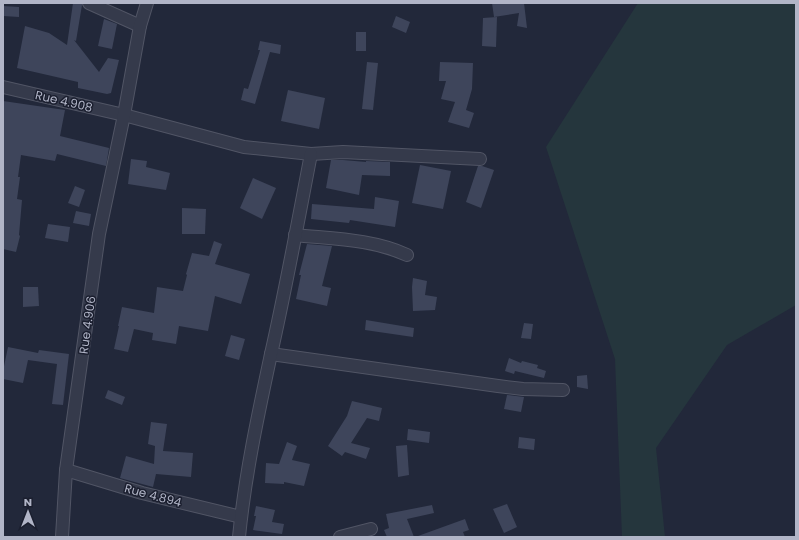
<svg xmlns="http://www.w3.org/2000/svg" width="799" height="540" viewBox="0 0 799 540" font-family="Poppins,sans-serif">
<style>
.green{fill:#25363d}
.building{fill:#3e455b}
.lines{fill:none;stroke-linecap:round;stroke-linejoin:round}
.minor-casing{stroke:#515565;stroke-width:14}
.minor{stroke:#353a4b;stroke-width:12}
.labels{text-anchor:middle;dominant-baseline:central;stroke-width:3;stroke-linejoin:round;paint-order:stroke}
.street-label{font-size:12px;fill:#b1b5c7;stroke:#1b1f2f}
</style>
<rect width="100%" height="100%" fill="#22283a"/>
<path class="green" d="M 638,3 L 796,3 L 796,305 L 727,345 L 656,448 L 665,537 L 622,537 L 615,359 L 546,147 Z"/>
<g class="building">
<path d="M 73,3 L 82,3 L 82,5 L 76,41 L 74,40 L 99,72 L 108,58 L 119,60 L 111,93 L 107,94 L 78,88 L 78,82 L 17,68 L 25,26 L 49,33 L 67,45 Z"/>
<path d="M 492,3 L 524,3 L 527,28 L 517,26 L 519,13 L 494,17 Z"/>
<path d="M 3,6 L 19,7 L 19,17 L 3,16 Z"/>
<path d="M 396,16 L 410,22 L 406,33 L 392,27 Z"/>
<path d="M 497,17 L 496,47 L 482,46 L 483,18 Z"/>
<path d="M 104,19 L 117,24 L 112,49 L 98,46 Z"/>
<rect x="356" y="32" width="10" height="19"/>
<path d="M 260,41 L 281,45 L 280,54 L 270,52 L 255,104 L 241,100 L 244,88 L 248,89 L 260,50 L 258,50 Z"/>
<path d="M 367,62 L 378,63 L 373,110 L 362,109 Z"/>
<path d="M 440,62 L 473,63 L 472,89 L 466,110 L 474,113 L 469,128 L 448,122 L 455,102 L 441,99 L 446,81 L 439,81 Z"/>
<path d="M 288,90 L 325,98 L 319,129 L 281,121 Z"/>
<path d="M 3,101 L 65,110 L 60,136 L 109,148 L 106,166 L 57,154 L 55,161 L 21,155 L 18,177 L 20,177 L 17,199 L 22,200 L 19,235 L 20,236 L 16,252 L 3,249 Z"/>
<path d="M 131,159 L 147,161 L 146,167 L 170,173 L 166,190 L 128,184 Z"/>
<path d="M 331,160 L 343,160 L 366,162 L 366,161 L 390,162 L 390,176 L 362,175 L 359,195 L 326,188 Z"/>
<path d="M 420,165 L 451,171 L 443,209 L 412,203 Z"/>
<path d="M 478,166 L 482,166 L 494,170 L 481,208 L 466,202 Z"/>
<path d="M 253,178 L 276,188 L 262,219 L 240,208 Z"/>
<path d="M 75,186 L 85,190 L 79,207 L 68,203 Z"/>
<path d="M 375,197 L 399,201 L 395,227 L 350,220 L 349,223 L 311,219 L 312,204 L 374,209 Z"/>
<path d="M 182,208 L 206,209 L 205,234 L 182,234 Z"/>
<path d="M 76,211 L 91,214 L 89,226 L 73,223 Z"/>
<path d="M 48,224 L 70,227 L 68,242 L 45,238 Z"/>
<path d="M 214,241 L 222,244 L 215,264 L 250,274 L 241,304 L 215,296 L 208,331 L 179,326 L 176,344 L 152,340 L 153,333 L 134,329 L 128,352 L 114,349 L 119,326 L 118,326 L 122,307 L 154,313 L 157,287 L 183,291 L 187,275 L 186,274 L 192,253 L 209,256 Z"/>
<path d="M 307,244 L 332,246 L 322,286 L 331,288 L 327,306 L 296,299 L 301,275 L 299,275 Z"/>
<path d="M 413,278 L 427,281 L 425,295 L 437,297 L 435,310 L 413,311 L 412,287 Z"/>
<path d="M 23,287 L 38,287 L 39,306 L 23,307 Z"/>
<path d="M 366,320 L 414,328 L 413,337 L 365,330 Z"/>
<path d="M 524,323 L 533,324 L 531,339 L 521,338 Z"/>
<path d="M 231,335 L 245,339 L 239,360 L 225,356 Z"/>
<path d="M 8,347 L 38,353 L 39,350 L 69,354 L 63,405 L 52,404 L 57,364 L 28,360 L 23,383 L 3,379 L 3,371 Z"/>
<path d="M 509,358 L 521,363 L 522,361 L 538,365 L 537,368 L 546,371 L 544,378 L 515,371 L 514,374 L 505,371 Z"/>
<path d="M 587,375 L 588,389 L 577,387 L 577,376 Z"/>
<path d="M 108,390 L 125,397 L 122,405 L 105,398 Z"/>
<path d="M 507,395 L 524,397 L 521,412 L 504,409 Z"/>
<path d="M 352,401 L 382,408 L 379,421 L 367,418 L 351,443 L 370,448 L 366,459 L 345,452 L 342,456 L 328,446 L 347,416 Z"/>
<path d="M 151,422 L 167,424 L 163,451 L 193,453 L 191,477 L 156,474 L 153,487 L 120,478 L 126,456 L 154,464 L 155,446 L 148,444 Z"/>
<path d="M 408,429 L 430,432 L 429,443 L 407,440 Z"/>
<path d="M 519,437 L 535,439 L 534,450 L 518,448 Z"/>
<path d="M 287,442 L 297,446 L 292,460 L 310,464 L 304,486 L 284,482 L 284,484 L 265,483 L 266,463 L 279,464 Z"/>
<path d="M 407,445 L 409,475 L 398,477 L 396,446 Z"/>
<path d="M 507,504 L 517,527 L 504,533 L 493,509 Z"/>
<path d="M 432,505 L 434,513 L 407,519 L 414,537 L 387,537 L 384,530 L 389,528 L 386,514 Z"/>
<path d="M 256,506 L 275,510 L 272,522 L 284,524 L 282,534 L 253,530 L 256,516 L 254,516 Z"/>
<path d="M 465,519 L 469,530 L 463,532 L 465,537 L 418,537 L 418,536 Z"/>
</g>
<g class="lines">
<defs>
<g id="minor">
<path d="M 89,3 L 140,26"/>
<path d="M 3,87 L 124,115 L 244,147 L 311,154 L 343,152 L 480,159"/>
<path d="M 295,235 C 333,239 372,239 407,255"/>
<path d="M 271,354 L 498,386 L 523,389 L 563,390"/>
<path d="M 66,470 L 142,493 L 241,517"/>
<path d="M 62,537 L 66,470 L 99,234 L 124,115 L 140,26 L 147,3"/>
<path d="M 239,537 C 245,475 258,415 271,354 C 286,288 298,221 311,154"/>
<path d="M 340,537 L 371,529"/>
</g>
</defs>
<use href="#minor" class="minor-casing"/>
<use href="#minor" class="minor"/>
</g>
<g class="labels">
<g class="street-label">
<text transform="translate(64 101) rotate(13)">Rue 4.908</text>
<text transform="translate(87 325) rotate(-82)">Rue 4.906</text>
<text transform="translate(153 495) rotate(15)">Rue 4.894</text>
</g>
</g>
<rect width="799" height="540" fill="none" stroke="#b1b5c7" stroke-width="8"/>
<g transform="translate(28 512)" stroke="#1b1f2f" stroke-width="3" paint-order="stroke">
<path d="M0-3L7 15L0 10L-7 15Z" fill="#b1b5c7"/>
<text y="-6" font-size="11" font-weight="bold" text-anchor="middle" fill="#b1b5c7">N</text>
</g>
</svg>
